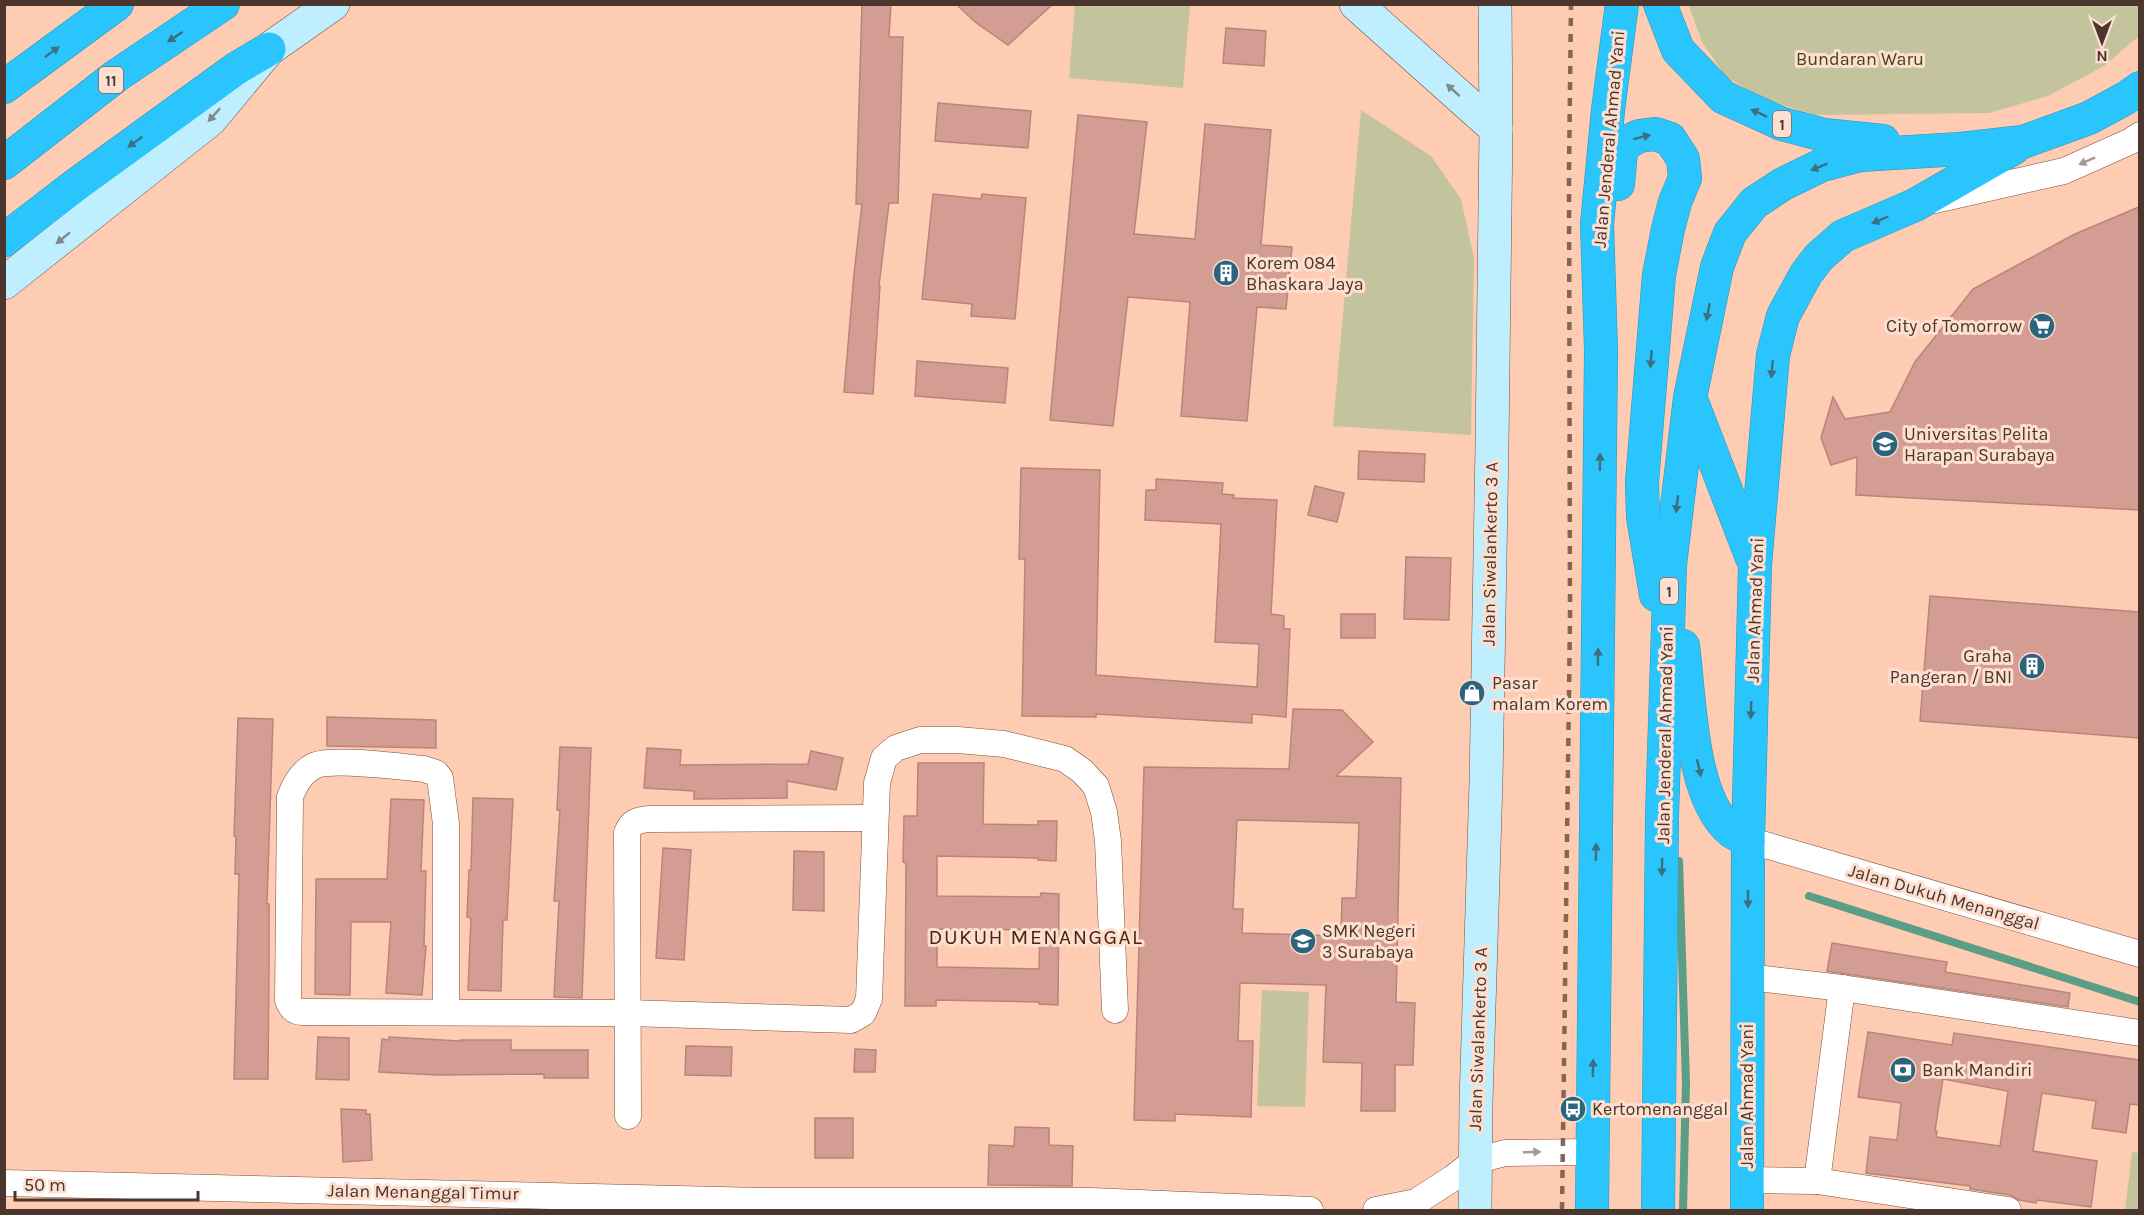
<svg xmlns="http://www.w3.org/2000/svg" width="2144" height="1215" viewBox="0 0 2144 1215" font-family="Karla,sans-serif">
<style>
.green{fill:#c3c49e}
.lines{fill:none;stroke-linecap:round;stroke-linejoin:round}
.stream{stroke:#599e85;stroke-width:8}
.building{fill:#d39d94;stroke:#ba847c;stroke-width:1.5;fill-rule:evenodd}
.street-casing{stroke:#7a4f38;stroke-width:27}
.secondary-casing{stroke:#7a4f38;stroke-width:34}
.highway-casing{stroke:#3593b3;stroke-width:34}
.street{stroke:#fff;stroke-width:26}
.secondary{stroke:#bfeefe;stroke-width:33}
.highway{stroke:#2ac5fc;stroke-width:33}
.rail{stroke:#846657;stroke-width:4.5;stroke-dasharray:8 8;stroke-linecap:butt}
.oneway{fill:#3d6f7f}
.oneway2{fill:#7f898a}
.oneway3{fill:#a49a96}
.labels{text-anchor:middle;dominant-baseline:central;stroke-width:6;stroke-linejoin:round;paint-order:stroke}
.shield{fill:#fddecf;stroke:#80685d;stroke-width:1.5}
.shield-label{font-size:16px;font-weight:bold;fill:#4a362c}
.park-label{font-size:18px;fill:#444415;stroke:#fddecf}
.street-label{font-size:18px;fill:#4a362c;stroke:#fddecf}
.poi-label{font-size:18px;fill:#4a362c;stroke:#fddecf;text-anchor:start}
.quarter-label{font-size:21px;letter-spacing:1.5px;fill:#4a240d;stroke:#fddecf}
</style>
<rect width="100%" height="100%" fill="#feccb2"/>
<g class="green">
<path d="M 1688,4 L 2139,5 L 2139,36 L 2104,66 L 2048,96 L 1989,113 L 1814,115 L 1765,99 L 1726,77 L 1702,42 Z"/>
<path d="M 1075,5 L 1190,5 L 1183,88 L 1069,78 Z"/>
<path d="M 1361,110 L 1431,156 L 1461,199 L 1474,258 L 1471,435 L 1333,426 Z"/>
<path d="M 1262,990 L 1309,992 L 1305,1107 L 1257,1106 Z"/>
<path d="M 2132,1152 L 2139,1153 L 2139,1210 L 2125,1210 Z"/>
</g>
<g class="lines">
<g class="stream">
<path d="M 1679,861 L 1686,1083 L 1683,1210"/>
<path d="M 1809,896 L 2140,1002"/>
</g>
</g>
<g class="building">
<path d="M 862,4 L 891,4 L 889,37 L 903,37 L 898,203 L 889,203 L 879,286 L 880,286 L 873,394 L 844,392 L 854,274 L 862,204 L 856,204 Z"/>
<path d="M 956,4 L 1053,4 L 1008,45 L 975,22 Z"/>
<path d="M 1226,28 L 1266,31 L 1264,66 L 1223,63 Z"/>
<path d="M 938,103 L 1031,111 L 1028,148 L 935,141 Z"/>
<path d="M 1078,115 L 1147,122 L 1134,234 L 1195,239 L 1205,124 L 1271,130 L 1261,245 L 1292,247 L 1286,309 L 1257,307 L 1247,421 L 1181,416 L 1190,302 L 1128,297 L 1113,426 L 1050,420 Z"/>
<path d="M 933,194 L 981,199 L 982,194 L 1026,198 L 1015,319 L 971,316 L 972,304 L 922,299 Z"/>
<path d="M 2139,207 L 2139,510 L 1856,495 L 1857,457 L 1831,465 L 1821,438 L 1833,397 L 1845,419 L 1890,412 L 1915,362 L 1973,289 L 2075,234 Z"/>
<path d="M 917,361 L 1008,368 L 1005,403 L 915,396 Z"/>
<path d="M 1359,451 L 1425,454 L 1424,482 L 1358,479 Z"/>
<path d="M 1021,468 L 1100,470 L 1096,675 L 1257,687 L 1259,644 L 1215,642 L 1221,524 L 1145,520 L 1146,490 L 1156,490 L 1156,479 L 1223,483 L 1222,494 L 1234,495 L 1233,498 L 1277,500 L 1271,614 L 1284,616 L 1284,629 L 1290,629 L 1286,717 L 1252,714 L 1252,723 L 1096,714 L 1096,717 L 1022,716 L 1025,559 L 1019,559 Z"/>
<path d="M 1315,486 L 1344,493 L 1337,522 L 1308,515 Z"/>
<path d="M 1406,557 L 1451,558 L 1449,620 L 1404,619 Z"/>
<path d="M 1930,596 L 2139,612 L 2139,738 L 1920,721 Z"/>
<rect x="1341" y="614" width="34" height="24"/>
<path d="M 1293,709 L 1342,710 L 1373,742 L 1336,776 L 1401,778 L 1396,1002 L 1415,1003 L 1413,1065 L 1395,1065 L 1395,1111 L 1361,1111 L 1362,1063 L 1323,1062 L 1326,985 L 1240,983 L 1238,1041 L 1253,1041 L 1251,1117 L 1175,1114 L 1175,1121 L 1134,1120 L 1144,767 L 1289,769 ZM 1237,820 L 1359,823 L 1356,898 L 1342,898 L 1341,936 L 1242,933 L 1243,909 L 1233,909 Z"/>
<path d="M 327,717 L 436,720 L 436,748 L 327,746 Z"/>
<path d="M 238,718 L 273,719 L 267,904 L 269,904 L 269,968 L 268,1079 L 234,1079 L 239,874 L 235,874 L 236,836 L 234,836 Z"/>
<path d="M 560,747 L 591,748 L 582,998 L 554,997 L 559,901 L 554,901 L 560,810 L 557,810 Z"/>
<path d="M 647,748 L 681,750 L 680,765 L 808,764 L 811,751 L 843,758 L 836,790 L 787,781 L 787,798 L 694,799 L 694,791 L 644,788 Z"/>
<path d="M 918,763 L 984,763 L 983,824 L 1038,825 L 1038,821 L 1057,821 L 1056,861 L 1038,860 L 1038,858 L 937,856 L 937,896 L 1040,897 L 1041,893 L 1059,894 L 1058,1005 L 1039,1004 L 1039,1002 L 936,1000 L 936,1006 L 905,1006 L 906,863 L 903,862 L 904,816 L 917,816 ZM 937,929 L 1040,930 L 1039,969 L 937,967 Z"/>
<path d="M 473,798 L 513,799 L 507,920 L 503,920 L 501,991 L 468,990 L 471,918 L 467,917 L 469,870 L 471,870 Z"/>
<path d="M 391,799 L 424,800 L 421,871 L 426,871 L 424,946 L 426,946 L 422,995 L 386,993 L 391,922 L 351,922 L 350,995 L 315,994 L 316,879 L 387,879 Z"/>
<path d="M 663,848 L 691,850 L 684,960 L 656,958 Z"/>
<path d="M 794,851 L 824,852 L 824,911 L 793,910 Z"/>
<path d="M 1832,943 L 1947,962 L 1945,972 L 2070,993 L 2068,1007 L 1827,971 Z"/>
<path d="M 1868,1032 L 1952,1045 L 1954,1033 L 2139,1060 L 2139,1105 L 2130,1104 L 2126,1133 L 2092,1128 L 2096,1101 L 2042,1093 L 2033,1151 L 2097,1161 L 2091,1207 L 2037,1200 L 2036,1203 L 2019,1200 L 2010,1195 L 1970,1189 L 1970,1186 L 1866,1173 L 1870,1137 L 1897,1140 L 1901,1103 L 1858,1097 ZM 1943,1079 L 2008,1091 L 2000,1146 L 1936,1137 L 1937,1131 L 1935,1131 Z"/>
<path d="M 318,1037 L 349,1038 L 349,1080 L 316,1079 Z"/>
<path d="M 389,1037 L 460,1041 L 460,1040 L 511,1040 L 511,1050 L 588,1050 L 588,1078 L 544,1078 L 544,1074 L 438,1075 L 379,1072 L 382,1039 L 389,1040 Z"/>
<path d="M 686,1046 L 732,1047 L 731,1076 L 685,1075 Z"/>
<path d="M 855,1049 L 876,1050 L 875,1072 L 854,1072 Z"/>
<path d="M 341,1109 L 366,1110 L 366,1114 L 370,1114 L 372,1160 L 343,1162 Z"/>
<rect x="815" y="1118" width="38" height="40"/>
<path d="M 1015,1127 L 1049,1128 L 1049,1145 L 1073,1146 L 1072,1186 L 988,1185 L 989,1145 L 1014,1146 Z"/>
</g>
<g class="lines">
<defs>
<g id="street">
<path d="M 1935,200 L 2064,171 L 2131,141 L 2140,135"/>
<path d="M 1748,840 L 2140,954"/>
<path d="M 1748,977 L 1842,988 L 2140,1033"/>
<path d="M 1842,988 L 1817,1181 L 2008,1210"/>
<path d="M 446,1012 L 446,824 L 440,778 L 436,773 L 424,769 C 400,767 336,758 316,765 C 302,771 295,783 290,797 L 288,1000 C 291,1008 294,1012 303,1012 L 628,1013 L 851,1020 L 863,1013 L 869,999 L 877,783 L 884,758 L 896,748 L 920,740 L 958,740 L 1004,744 L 1065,759 L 1082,771 L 1096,786 L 1104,812 L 1108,841 L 1115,1010"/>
<path d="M 628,1116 L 627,833 C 631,822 637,820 649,819 L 875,818"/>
<path d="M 1747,1180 L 1817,1181"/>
<path d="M 4,1183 L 766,1201 L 1091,1201 L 1310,1210"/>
<path d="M 1376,1210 L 1416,1202 L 1453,1178 L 1475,1161 L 1505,1153 L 1592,1152"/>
</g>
<g id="secondary">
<path d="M 1356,4 L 1496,129"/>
<path d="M 4,283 L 210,120 L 269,49 L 333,4"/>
<path d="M 1475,1210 L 1476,1102 L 1486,782 L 1492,445 L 1496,129 L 1495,4"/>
</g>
<g id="highway">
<path d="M 1660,4 L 1678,50 L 1723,97 L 1782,124 L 1824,135 L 1883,141"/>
<path d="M 4,87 L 117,4"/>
<path d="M 4,163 L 116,76 L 223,4"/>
<path d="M 1618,184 L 1621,151 L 1628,142 L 1639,136 L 1655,134 L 1670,139 L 1683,159 L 1685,178 L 1675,202 L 1668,229 L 1659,275 L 1642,482 L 1643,517 L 1656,595"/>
<path d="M 4,240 L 77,184 L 237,68 L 269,49"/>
<path d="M 1692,402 L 1752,558"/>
<path d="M 1683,646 C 1690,697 1690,797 1731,831 C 1736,835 1742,837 1748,840"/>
<path d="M 1592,1210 L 1601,350 L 1597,224 L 1608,110 L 1622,4"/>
<path d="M 1658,1210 L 1662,816 L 1670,565 L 1690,398 L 1717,267 L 1730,233 L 1754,203 L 1783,184 L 1822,165 L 1860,155 L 1960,149 L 2023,142 L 2089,118 L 2126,98 L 2140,88"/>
<path d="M 1747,1210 L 1748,840 L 1755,565 L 1773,355 L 1783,316 L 1806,274 L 1819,257 L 1843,236 L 1915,205 L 2014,148"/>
</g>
</defs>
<use href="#street" class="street-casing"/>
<use href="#secondary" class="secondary-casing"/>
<use href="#highway" class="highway-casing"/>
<use href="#street" class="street"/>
<use href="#secondary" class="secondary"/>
<use href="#highway" class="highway"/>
<path class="rail" d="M 1562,1210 L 1570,618 L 1569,172 L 1571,4"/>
</g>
<defs><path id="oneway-solid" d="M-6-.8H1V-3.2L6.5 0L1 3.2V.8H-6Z" transform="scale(1.5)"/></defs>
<g class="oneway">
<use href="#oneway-solid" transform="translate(175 37) rotate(146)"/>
<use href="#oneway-solid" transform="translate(52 52) rotate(-36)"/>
<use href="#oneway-solid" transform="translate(1759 113) rotate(-155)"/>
<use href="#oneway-solid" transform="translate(1642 137) rotate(-14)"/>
<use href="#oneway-solid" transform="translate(135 142) rotate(144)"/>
<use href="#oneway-solid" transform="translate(1819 167) rotate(158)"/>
<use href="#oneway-solid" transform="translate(1880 220) rotate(157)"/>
<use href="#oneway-solid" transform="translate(1708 312) rotate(101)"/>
<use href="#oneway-solid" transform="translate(1651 359) rotate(94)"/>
<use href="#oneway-solid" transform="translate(1772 369) rotate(95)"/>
<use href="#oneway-solid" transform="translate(1600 462) rotate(-89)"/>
<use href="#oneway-solid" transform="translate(1677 504) rotate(97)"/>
<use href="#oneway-solid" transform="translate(1598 657) rotate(-89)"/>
<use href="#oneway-solid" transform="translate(1751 710) rotate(92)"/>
<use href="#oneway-solid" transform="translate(1699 768) rotate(77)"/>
<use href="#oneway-solid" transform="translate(1596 852) rotate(-89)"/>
<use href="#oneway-solid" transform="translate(1662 867) rotate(91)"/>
<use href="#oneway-solid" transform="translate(1748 899) rotate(90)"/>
<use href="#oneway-solid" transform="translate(1593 1068) rotate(-89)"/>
</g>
<g class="oneway2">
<use href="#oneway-solid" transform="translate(1453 90) rotate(-138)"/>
<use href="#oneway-solid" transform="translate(214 115) rotate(132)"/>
<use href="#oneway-solid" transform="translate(63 238) rotate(141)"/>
</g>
<g class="oneway3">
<use href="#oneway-solid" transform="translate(2087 161) rotate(156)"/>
<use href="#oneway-solid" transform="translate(1532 1152) rotate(-2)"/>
</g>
<defs>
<symbol id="building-disc" viewBox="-11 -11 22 22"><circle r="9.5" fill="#2a647d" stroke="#fddecf"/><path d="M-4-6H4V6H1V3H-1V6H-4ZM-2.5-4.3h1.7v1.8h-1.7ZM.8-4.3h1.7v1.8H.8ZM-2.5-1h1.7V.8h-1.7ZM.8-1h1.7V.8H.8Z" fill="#fff"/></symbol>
<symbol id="supermarket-disc" viewBox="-11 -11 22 22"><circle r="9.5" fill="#2a647d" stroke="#fddecf"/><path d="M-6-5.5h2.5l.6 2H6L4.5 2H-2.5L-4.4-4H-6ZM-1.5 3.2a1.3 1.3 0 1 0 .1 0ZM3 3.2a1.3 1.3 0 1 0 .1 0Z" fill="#fff"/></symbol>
<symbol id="university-disc" viewBox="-11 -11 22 22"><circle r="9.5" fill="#2a647d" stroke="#fddecf"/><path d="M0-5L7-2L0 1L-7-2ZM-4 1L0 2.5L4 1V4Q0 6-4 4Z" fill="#fff"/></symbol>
<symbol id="shop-disc" viewBox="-11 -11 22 22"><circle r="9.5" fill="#2a647d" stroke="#fddecf"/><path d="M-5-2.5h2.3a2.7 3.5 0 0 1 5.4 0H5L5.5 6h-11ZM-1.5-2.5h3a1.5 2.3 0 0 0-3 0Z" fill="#fff"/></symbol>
<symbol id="school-disc" viewBox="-11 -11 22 22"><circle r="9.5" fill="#2a647d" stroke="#fddecf"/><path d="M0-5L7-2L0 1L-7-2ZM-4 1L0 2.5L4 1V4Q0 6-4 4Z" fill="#fff"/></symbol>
<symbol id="bank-disc" viewBox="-11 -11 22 22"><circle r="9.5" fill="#2a647d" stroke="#fddecf"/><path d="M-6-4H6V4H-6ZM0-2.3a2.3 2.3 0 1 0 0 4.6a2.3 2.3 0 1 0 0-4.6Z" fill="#fff"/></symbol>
<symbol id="bus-disc" viewBox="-11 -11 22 22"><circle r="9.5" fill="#2a647d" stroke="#fddecf"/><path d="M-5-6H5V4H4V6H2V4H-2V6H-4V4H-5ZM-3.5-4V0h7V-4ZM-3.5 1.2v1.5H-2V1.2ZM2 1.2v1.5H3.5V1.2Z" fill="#fff"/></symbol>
</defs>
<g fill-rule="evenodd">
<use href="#building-disc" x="1211" y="258" width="30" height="30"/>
<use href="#supermarket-disc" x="2027" y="311" width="30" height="30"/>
<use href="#university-disc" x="1870" y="429" width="30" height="30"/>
<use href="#building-disc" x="2017" y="651" width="30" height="30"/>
<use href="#shop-disc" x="1457" y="678" width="30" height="30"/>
<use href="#school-disc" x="1288" y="926" width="30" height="30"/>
<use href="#bank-disc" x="1888" y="1055" width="30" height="30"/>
<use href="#bus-disc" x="1558" y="1094" width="30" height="30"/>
</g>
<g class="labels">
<g class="shield">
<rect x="99" y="67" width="24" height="26" rx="4.5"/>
<rect x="1773" y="111" width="18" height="26" rx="4.5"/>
<rect x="1660" y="578" width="18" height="26" rx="4.5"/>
</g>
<g class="shield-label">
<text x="111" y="80">11</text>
<text x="1782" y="124">1</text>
<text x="1669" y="591">1</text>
</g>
<g class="park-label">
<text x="1860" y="59">Bundaran Waru</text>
</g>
<g class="street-label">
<text transform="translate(1609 139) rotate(-85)">Jalan Jenderal Ahmad Yani</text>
<text transform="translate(1490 554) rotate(-89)">Jalan Siwalankerto 3 A</text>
<text transform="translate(1755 610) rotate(-88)">Jalan Ahmad Yani</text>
<text transform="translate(1665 735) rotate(-89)">Jalan Jenderal Ahmad Yani</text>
<text transform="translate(1944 897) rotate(16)">Jalan Dukuh Menanggal</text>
<text transform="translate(1478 1039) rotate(-88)">Jalan Siwalankerto 3 A</text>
<text transform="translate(1747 1096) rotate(-90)">Jalan Ahmad Yani</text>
<text transform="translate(423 1192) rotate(1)">Jalan Menanggal Timur</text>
</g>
<g class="poi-label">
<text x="1246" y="263">Korem 084<tspan x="1246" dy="21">Bhaskara Jaya</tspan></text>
<text x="2022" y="326" text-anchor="end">City of Tomorrow</text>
<text x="1904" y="434">Universitas Pelita<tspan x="1904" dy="21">Harapan Surabaya</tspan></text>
<text x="2012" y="656" text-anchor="end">Graha<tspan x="2012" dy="21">Pangeran / BNI</tspan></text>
<text x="1492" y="683">Pasar<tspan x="1492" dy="21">malam Korem</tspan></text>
<text x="1322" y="931">SMK Negeri<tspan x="1322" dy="21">3 Surabaya</tspan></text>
<text x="1922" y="1070">Bank Mandiri</text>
<text x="1592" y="1109">Kertomenanggal</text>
</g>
<g class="quarter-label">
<text x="1036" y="937">DUKUH MENANGGAL</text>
</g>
</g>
<rect width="2144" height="1215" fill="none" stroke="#4a362c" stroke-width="12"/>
<g transform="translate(2102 42) rotate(180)" stroke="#fddecf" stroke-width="4.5" paint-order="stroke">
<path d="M0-4.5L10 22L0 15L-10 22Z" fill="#4a362c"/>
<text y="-9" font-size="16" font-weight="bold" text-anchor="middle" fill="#4a362c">N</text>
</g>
<path d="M15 1191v9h183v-9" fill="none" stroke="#4a362c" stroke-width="3"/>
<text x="24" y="1191" font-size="18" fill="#4a362c" stroke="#fddecf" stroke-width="4.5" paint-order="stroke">50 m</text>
</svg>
